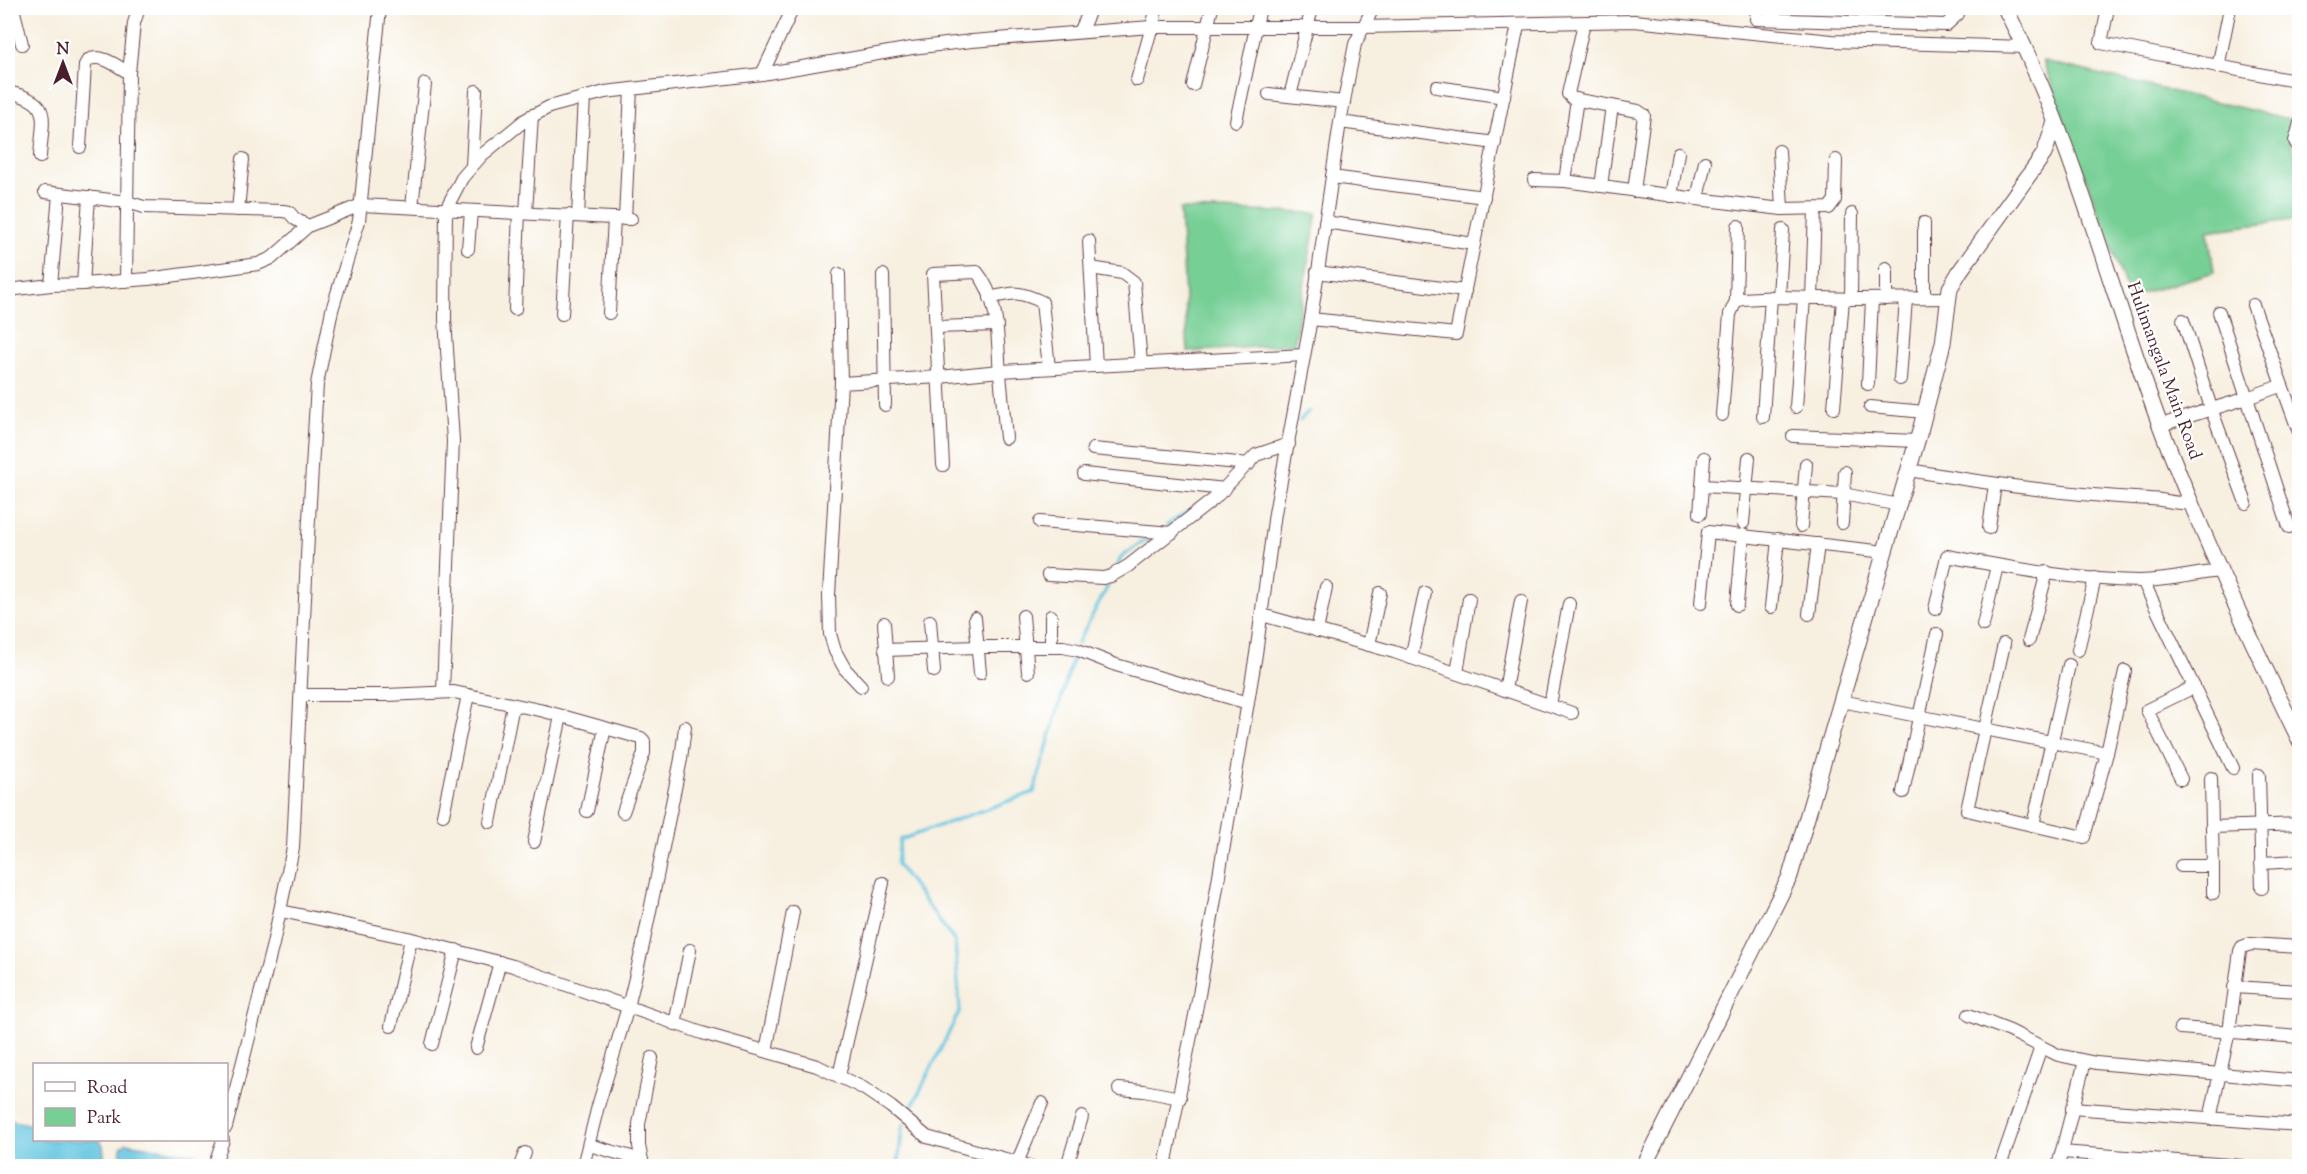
<svg xmlns="http://www.w3.org/2000/svg" width="2307" height="1174" viewBox="0 0 2307 1174" font-family="'Sorts Mill Goudy',serif">
<style>
.green{fill:#76cf95;stroke:#607760;stroke-width:1.5}
.water{fill:#62c5e0;stroke:#567286;stroke-width:1.5}
.lines{fill:none;stroke-linecap:round;stroke-linejoin:round}
.stream{stroke:#62c5e0;stroke-width:3}
.minor-casing{stroke:#643e46;stroke-width:14}
.tertiary-casing{stroke:#643e46;stroke-width:17}
.minor{stroke:#fff;stroke-width:12}
.tertiary{stroke:#fff;stroke-width:15}
.labels{text-anchor:middle;dominant-baseline:central;stroke-width:4.5;stroke-linejoin:round;paint-order:stroke}
.street-label{font-size:18px;fill:#4a1f2b;stroke:#fff}
</style>
<rect width="100%" height="100%" fill="#fff"/>
<filter id="ink" filterUnits="userSpaceOnUse"><feTurbulence type="fractalNoise" baseFrequency=".0167" numOctaves="2"/><feDisplacementMap in="SourceGraphic" scale="12" xChannelSelector="R" yChannelSelector="G"/><feConvolveMatrix kernelMatrix="1 2 1 2 8 2 1 2 1" color-interpolation-filters="sRGB"/></filter>
<filter id="wash" filterUnits="userSpaceOnUse"><feTurbulence type="fractalNoise" baseFrequency=".008" numOctaves="4" result="noise"/><feDisplacementMap in="SourceGraphic" scale="24" xChannelSelector="R" yChannelSelector="G"/><feGaussianBlur stdDeviation="1.35" result="paint"/><feColorMatrix in="noise" values="0 0 0 0 0 0 0 0 0 0 0 0 0 0 0 0 0 1.4 0 .05"/><feComposite in="paint" operator="in"/></filter>
<g filter="url(#wash)">
<rect width="100%" height="100%" fill="#f7efdf"/>
<g class="green">
<path d="M 2043,61 L 2293,120 L 2291,144 L 2299,164 L 2299,219 L 2208,231 L 2214,272 L 2129,297 Z"/>
<path d="M 1180,209 L 1317,213 L 1294,344 L 1188,352 Z"/>
</g>
<g class="water">
<path d="M 8,1120 L 34,1125 L 34,1140 L 100,1140 L 103,1146 L 105,1166 L 8,1166 Z"/>
<path d="M 126,1143 L 200,1155 L 203,1159 L 201,1166 L 125,1166 L 121,1160 L 121,1147 Z"/>
</g>
<g class="lines">
<g class="stream">
<path d="M 1300,420 L 1309,411"/>
<path d="M 1167,525 L 1193,508"/>
<path d="M 1118,564 L 1121,557 L 1149,538"/>
<path d="M 1077,644 L 1108,586"/>
<path d="M 908,1115 L 960,1010 L 955,942 L 897,864 L 900,840 L 1034,792 L 1074,654"/>
<path d="M 898,1166 L 902,1129 L 904,1124"/>
</g>
</g>
</g>
<g filter="url(#ink)">
<g class="lines">
<defs>
<g id="minor">
<path d="M 13,8 L 22,44"/>
<path d="M 1757,8 L 1756,19 L 1946,25 L 1958,14 L 1959,8"/>
<path d="M 2108,8 L 2101,43 L 2300,82"/>
<path d="M 1584,23 L 1568,94 L 1573,99 L 1638,111 L 1644,115 L 1634,191"/>
<path d="M 1080,32 L 1091,8"/>
<path d="M 2218,67 L 2230,8"/>
<path d="M 762,74 L 793,8"/>
<path d="M 1137,80 L 1157,8"/>
<path d="M 1193,85 L 1212,8"/>
<path d="M 1437,87 L 1504,97"/>
<path d="M 8,92 C 54,102 42,118 40,157"/>
<path d="M 1269,94 L 1344,102"/>
<path d="M 1290,96 L 1312,8"/>
<path d="M 1236,121 L 1260,8"/>
<path d="M 1340,122 L 1495,143"/>
<path d="M 2300,123 L 2295,141 L 2300,150"/>
<path d="M 80,147 L 85,65 L 88,60 C 101,53 117,66 129,73"/>
<path d="M 1779,151 L 1782,209"/>
<path d="M 472,166 L 476,91"/>
<path d="M 1332,177 L 1484,197"/>
<path d="M 1534,180 L 1565,181 L 1697,199 L 1705,162"/>
<path d="M 1565,181 L 1577,99"/>
<path d="M 1601,186 L 1612,106"/>
<path d="M 45,192 L 127,202 L 144,207 L 283,211 L 289,212 L 295,219 L 308,226"/>
<path d="M 1671,196 L 1678,153"/>
<path d="M 1697,199 L 1782,209 L 1829,208 L 1835,200 L 1836,160"/>
<path d="M 412,207 L 425,84"/>
<path d="M 238,210 L 243,159"/>
<path d="M 526,213 L 532,115"/>
<path d="M 578,216 L 584,97"/>
<path d="M 625,219 L 631,89"/>
<path d="M 1325,222 L 1474,244"/>
<path d="M 1089,241 L 1096,366"/>
<path d="M 468,249 L 471,211"/>
<path d="M 1091,268 L 1122,273 L 1134,282 L 1141,363"/>
<path d="M 1317,272 L 1465,291"/>
<path d="M 839,274 L 841,383 L 829,595 L 830,634 L 835,651 L 845,669 L 861,686"/>
<path d="M 883,275 L 885,405"/>
<path d="M 126,281 L 129,73 L 134,23 L 139,8"/>
<path d="M 83,284 L 89,197"/>
<path d="M 51,285 L 59,194"/>
<path d="M 8,290 L 51,285 L 83,284 L 148,279 L 258,264 L 272,258 L 308,226 L 361,205 L 631,219"/>
<path d="M 1779,297 L 1783,230"/>
<path d="M 990,298 C 1015,292 1019,291 1042,302 L 1049,368"/>
<path d="M 1812,298 L 1815,209"/>
<path d="M 1924,298 L 1924,223"/>
<path d="M 1851,299 L 1852,214"/>
<path d="M 1886,299 L 1886,268"/>
<path d="M 1736,301 L 1738,226"/>
<path d="M 2253,305 L 2300,435"/>
<path d="M 515,309 L 519,212"/>
<path d="M 2219,312 L 2247,398 L 2280,386"/>
<path d="M 609,313 L 614,218"/>
<path d="M 562,314 L 568,215"/>
<path d="M 1311,319 L 1456,334 L 1518,25"/>
<path d="M 2183,320 L 2212,411 L 2246,503"/>
<path d="M 936,327 L 997,325"/>
<path d="M 1900,379 L 1906,299"/>
<path d="M 841,383 L 939,377 L 1000,371 L 1304,355"/>
<path d="M 1868,384 L 1872,299"/>
<path d="M 1796,407 L 1804,298"/>
<path d="M 1870,407 L 1925,412"/>
<path d="M 1834,408 L 1843,299"/>
<path d="M 1722,415 L 1730,314 L 1736,301 L 1742,299 L 1779,297 L 1859,299 L 1949,298"/>
<path d="M 1763,417 L 1771,297"/>
<path d="M 2161,425 L 2247,398 L 2289,527"/>
<path d="M 1793,436 L 1917,441"/>
<path d="M 1093,449 L 1249,464"/>
<path d="M 943,465 L 933,274 L 977,272 C 1000,300 997,340 1000,374 C 1002,395 1004,417 1006,438"/>
<path d="M 1909,470 C 1989,484 2069,495 2150,499 C 2164,499 2177,505 2191,503"/>
<path d="M 1084,474 L 1225,489"/>
<path d="M 1702,486 L 1843,494 L 1899,505"/>
<path d="M 1700,514 L 1704,458"/>
<path d="M 1040,522 L 1172,533"/>
<path d="M 1743,523 L 1749,458"/>
<path d="M 1842,523 L 1845,472"/>
<path d="M 1801,526 L 1806,464"/>
<path d="M 1989,528 L 1995,484"/>
<path d="M 1048,575 L 1103,578 L 1111,576 L 1128,566 L 1214,499 L 1256,455 L 1289,444"/>
<path d="M 2143,581 L 2233,768"/>
<path d="M 1701,603 L 1708,532 L 1885,552"/>
<path d="M 1737,605 L 1743,535"/>
<path d="M 1771,607 L 1778,539"/>
<path d="M 1935,609 L 1947,556 C 2010,568 2076,580 2140,581 C 2166,581 2193,574 2219,571"/>
<path d="M 1809,614 L 1818,544"/>
<path d="M 1262,615 L 1394,652 L 1572,713"/>
<path d="M 1023,616 L 1028,672"/>
<path d="M 1051,616 L 1051,646"/>
<path d="M 975,618 L 980,673"/>
<path d="M 930,621 L 934,671"/>
<path d="M 884,623 L 888,676"/>
<path d="M 1983,625 L 1997,566"/>
<path d="M 1317,631 L 1326,587"/>
<path d="M 2029,640 L 2047,572"/>
<path d="M 2004,644 L 1967,810 L 2084,837 L 2107,753 L 2125,671"/>
<path d="M 1369,645 L 1380,593"/>
<path d="M 885,650 L 977,647 L 1063,647 L 1078,650 L 1116,665 L 1248,703"/>
<path d="M 2078,650 L 2095,578"/>
<path d="M 1411,658 L 1425,593"/>
<path d="M 1457,673 L 1469,599"/>
<path d="M 1505,690 L 1521,601"/>
<path d="M 443,691 L 453,441 L 445,319 L 446,209 L 462,178 L 482,155 L 525,120 L 549,107 L 605,92 L 762,74 L 912,48 L 972,41 L 1151,27 L 1363,27 L 1634,21 L 1832,41 L 2025,47"/>
<path d="M 301,695 L 387,695 L 454,692 L 544,711 L 641,738 L 644,741 L 644,753 L 623,812"/>
<path d="M 1841,701 L 2107,753"/>
<path d="M 1550,705 L 1569,604"/>
<path d="M 2259,775 L 2262,888"/>
<path d="M 2211,778 L 2212,827 L 2300,824"/>
<path d="M 2181,779 L 2147,710 L 2194,687"/>
<path d="M 1903,792 L 1937,634"/>
<path d="M 587,811 L 605,728"/>
<path d="M 443,815 L 468,695"/>
<path d="M 490,822 L 513,705"/>
<path d="M 2033,825 L 2069,665"/>
<path d="M 534,842 L 561,716"/>
<path d="M 2261,863 L 2300,861"/>
<path d="M 2181,866 L 2213,866 L 2212,827"/>
<path d="M 2213,866 L 2213,893"/>
<path d="M 281,911 L 408,938 L 513,966 L 702,1033 L 817,1066 L 863,1088 L 891,1107 L 927,1137 L 1030,1166"/>
<path d="M 2234,987 L 2300,991"/>
<path d="M 1969,1015 L 2010,1031 L 2058,1055 L 2096,1063 L 2300,1081"/>
<path d="M 675,1024 L 690,950"/>
<path d="M 391,1026 L 411,939"/>
<path d="M 2180,1028 L 2300,1037"/>
<path d="M 432,1044 L 456,950"/>
<path d="M 476,1048 L 500,962"/>
<path d="M 766,1051 L 793,912"/>
<path d="M 839,1076 L 883,883"/>
<path d="M 1119,1089 L 1144,1091 L 1180,1098"/>
<path d="M 2072,1108 L 2300,1125"/>
<path d="M 2210,1119 L 2229,1031 L 2240,951 L 2242,947 L 2251,944 L 2300,947"/>
<path d="M 226,1127 L 273,944 L 293,848 L 308,536 L 317,384 L 332,310 L 359,221 L 380,8"/>
<path d="M 589,1145 L 642,1160"/>
<path d="M 2062,1152 L 2242,1166"/>
<path d="M 1017,1163 L 1042,1103"/>
<path d="M 214,1166 L 223,1140"/>
<path d="M 520,1166 L 525,1153"/>
<path d="M 583,1166 L 598,1106 L 628,1007 L 643,945 L 681,759 L 685,727"/>
<path d="M 643,1166 L 639,1146 L 639,1124 L 652,1058"/>
<path d="M 1067,1166 L 1082,1117"/>
<path d="M 1165,1166 L 1199,995 L 1256,654 L 1275,513 L 1311,319 L 1340,122 L 1355,44 L 1373,8"/>
<path d="M 2000,1166 L 2041,1047"/>
<path d="M 2058,1166 L 2085,1061"/>
</g>
<g id="tertiary">
<path d="M 2005,8 C 2073,139 2109,287 2160,425 C 2201,534 2249,637 2300,741"/>
<path d="M 1644,1166 L 1790,876 L 1920,431 L 1943,343 L 1950,288 L 1960,271 L 2044,154 L 2055,122"/>
</g>
</defs>
<use href="#minor" class="minor-casing"/>
<use href="#tertiary" class="tertiary-casing"/>
<use href="#minor" class="minor"/>
<use href="#tertiary" class="tertiary"/>
</g>
</g>
<g class="labels">
<g class="street-label">
<text transform="translate(2163 371) rotate(70)">Hulimangala Main Road</text>
</g>
</g>
<rect width="2307" height="1174" fill="none" stroke="#fff" stroke-width="30"/>
<rect x="33" y="1063" width="195" height="78" fill="#ffffff" stroke="#b7a5aa" stroke-width="1.5"/>
<rect x="45" y="1082" width="30" height="9" fill="#ffffff" stroke="#b7a5aa" stroke-width="1.5"/>
<text x="87" y="1093" font-size="18" fill="#4a1f2b">Road</text>
<rect x="45" y="1108" width="30" height="18" fill="#76cf95" stroke="#b7a5aa" stroke-width="1.5"/>
<text x="87" y="1123" font-size="18" fill="#4a1f2b">Park</text>
<g transform="translate(63 63)" stroke="#ffffff" stroke-width="4.5" paint-order="stroke">
<path d="M0-4.5L10 22L0 15L-10 22Z" fill="#4a1f2b"/>
<text y="-9" font-size="16" font-weight="bold" text-anchor="middle" fill="#4a1f2b">N</text>
</g>
</svg>
